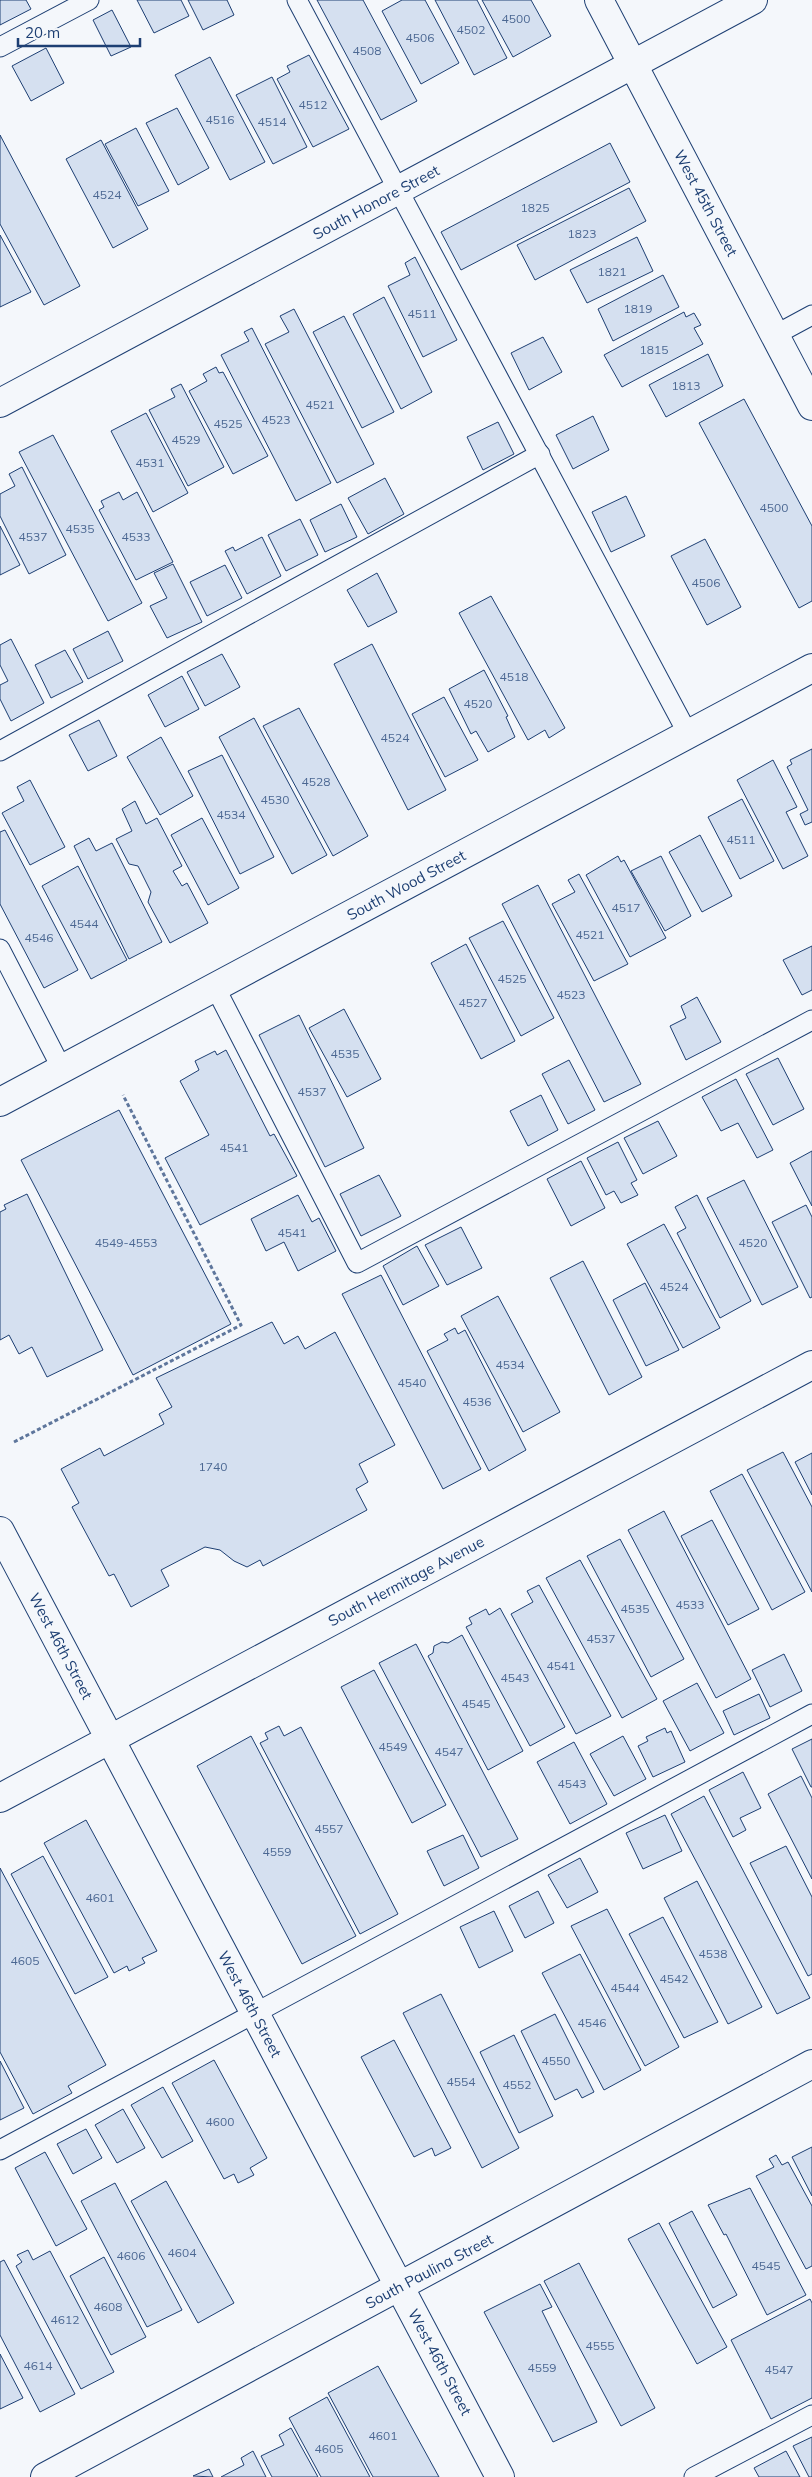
<svg xmlns="http://www.w3.org/2000/svg" width="812" height="2477" viewBox="0 0 812 2477" font-family="Mulish,sans-serif">
<style>
.building{fill:#d5e0f0;stroke:#1d3f73}
.lines{fill:none;stroke-linecap:round;stroke-linejoin:round}
.service-casing{stroke:#1d3f73;stroke-width:21}
.minor-casing{stroke:#1d3f73;stroke-width:30}
.path{stroke:#5e769c;stroke-width:3;stroke-dasharray:4 2.5;stroke-linecap:butt}
.service{stroke:#f4f7fb;stroke-width:19}
.minor{stroke:#f4f7fb;stroke-width:28}
.labels{text-anchor:middle;dominant-baseline:central;stroke-width:4;stroke-linejoin:round;paint-order:stroke}
.number-label{font-size:12px;fill:#4b6792}
.street-label{font-size:15px;fill:#1d3f73;stroke:#f4f7fb}
</style>
<rect width="100%" height="100%" fill="#f4f7fb"/>
<g class="building">
<path d="M 0,0 L 26,0 L 31,9 L 0,25 Z"/>
<path d="M 137,0 L 181,0 L 189,16 L 154,33 Z"/>
<path d="M 188,0 L 227,0 L 234,15 L 203,30 Z"/>
<path d="M 317,0 L 363,0 L 417,101 L 381,120 Z"/>
<path d="M 402,0 L 425,0 L 459,63 L 421,84 L 382,11 Z"/>
<path d="M 435,0 L 477,0 L 507,58 L 474,75 Z"/>
<path d="M 482,0 L 531,0 L 551,36 L 513,57 Z"/>
<path d="M 112,10 L 131,47 L 111,56 L 93,20 Z"/>
<path d="M 46,48 L 64,83 L 31,101 L 12,66 Z"/>
<path d="M 309,55 L 349,129 L 313,147 L 277,79 L 290,72 L 287,66 Z"/>
<path d="M 210,57 L 265,162 L 230,180 L 175,75 Z"/>
<path d="M 272,77 L 307,147 L 273,164 L 236,95 Z"/>
<path d="M 177,108 L 209,168 L 178,185 L 146,123 Z"/>
<path d="M 136,128 L 169,191 L 138,206 L 105,144 Z"/>
<path d="M 0,135 L 80,286 L 44,305 L 0,224 Z"/>
<path d="M 101,140 L 148,229 L 113,248 L 66,159 Z"/>
<path d="M 610,143 L 630,182 L 461,270 L 441,232 Z"/>
<path d="M 629,188 L 646,221 L 535,280 L 517,245 Z"/>
<path d="M 0,235 L 31,292 L 0,307 Z"/>
<path d="M 637,237 L 653,271 L 587,303 L 570,270 Z"/>
<path d="M 415,257 L 457,340 L 423,357 L 388,286 L 410,275 L 405,263 Z"/>
<path d="M 663,275 L 679,307 L 613,341 L 598,309 Z"/>
<path d="M 384,297 L 432,392 L 401,409 L 353,314 Z"/>
<path d="M 294,309 L 374,464 L 337,483 L 265,344 L 289,332 L 280,316 Z"/>
<path d="M 684,312 L 686,317 L 694,313 L 701,325 L 694,328 L 703,344 L 622,387 L 604,355 Z"/>
<path d="M 344,316 L 394,412 L 362,428 L 313,332 Z"/>
<path d="M 252,328 L 331,483 L 296,501 L 221,355 L 249,341 L 244,332 Z"/>
<path d="M 543,337 L 562,372 L 529,390 L 511,353 Z"/>
<path d="M 708,354 L 723,386 L 666,417 L 649,385 Z"/>
<path d="M 216,367 L 219,373 L 223,372 L 268,456 L 233,474 L 189,391 L 207,381 L 203,374 Z"/>
<path d="M 181,384 L 224,467 L 188,486 L 149,410 L 175,397 L 171,389 Z"/>
<path d="M 744,399 L 812,526 L 812,601 L 799,608 L 699,423 Z"/>
<path d="M 146,413 L 188,493 L 153,512 L 111,431 Z"/>
<path d="M 593,416 L 609,450 L 573,469 L 556,435 Z"/>
<path d="M 498,422 L 514,454 L 483,470 L 467,437 Z"/>
<path d="M 53,435 L 142,603 L 108,621 L 19,452 Z"/>
<path d="M 22,467 L 66,555 L 29,574 L 0,516 L 0,494 L 15,486 L 9,474 Z"/>
<path d="M 385,478 L 404,514 L 368,534 L 348,498 Z"/>
<path d="M 119,492 L 123,500 L 137,492 L 173,562 L 136,580 L 99,510 L 104,507 L 101,501 Z"/>
<path d="M 626,496 L 645,536 L 611,552 L 592,512 Z"/>
<path d="M 341,504 L 357,537 L 325,552 L 310,520 Z"/>
<path d="M 300,519 L 318,555 L 286,571 L 268,535 Z"/>
<path d="M 0,526 L 20,565 L 0,575 Z"/>
<path d="M 262,537 L 281,576 L 247,594 L 225,551 L 233,547 L 235,551 Z"/>
<path d="M 705,539 L 741,607 L 707,625 L 671,556 Z"/>
<path d="M 173,564 L 202,622 L 167,638 L 150,606 L 167,598 L 154,573 Z"/>
<path d="M 225,565 L 242,598 L 207,616 L 190,582 Z"/>
<path d="M 377,573 L 397,612 L 368,627 L 347,590 Z"/>
<path d="M 491,596 L 565,728 L 549,738 L 545,730 L 528,740 L 459,613 Z"/>
<path d="M 108,631 L 123,661 L 88,679 L 73,649 Z"/>
<path d="M 11,639 L 44,703 L 11,721 L 0,699 L 0,685 L 8,681 L 0,665 L 0,645 Z"/>
<path d="M 372,644 L 446,790 L 408,810 L 334,664 Z"/>
<path d="M 65,650 L 83,682 L 51,698 L 35,665 Z"/>
<path d="M 222,654 L 240,687 L 205,706 L 187,672 Z"/>
<path d="M 484,670 L 508,716 L 506,717 L 515,737 L 488,752 L 476,731 L 471,734 L 449,689 Z"/>
<path d="M 182,676 L 199,709 L 165,727 L 148,695 Z"/>
<path d="M 444,697 L 478,760 L 445,777 L 412,714 Z"/>
<path d="M 299,708 L 368,836 L 333,856 L 263,726 Z"/>
<path d="M 254,718 L 327,855 L 292,874 L 219,737 Z"/>
<path d="M 99,720 L 117,756 L 88,771 L 69,735 Z"/>
<path d="M 161,737 L 193,796 L 160,815 L 127,757 Z"/>
<path d="M 812,749 L 812,822 L 805,825 L 800,814 L 808,810 L 787,767 L 792,764 L 790,760 Z"/>
<path d="M 222,755 L 274,857 L 240,874 L 188,771 Z"/>
<path d="M 773,760 L 797,807 L 786,812 L 808,856 L 783,869 L 737,780 Z"/>
<path d="M 30,780 L 65,847 L 30,865 L 2,813 L 24,801 L 17,787 Z"/>
<path d="M 742,799 L 774,861 L 740,879 L 708,817 Z"/>
<path d="M 135,801 L 146,824 L 157,818 L 182,866 L 173,871 L 182,886 L 187,883 L 208,923 L 170,943 L 148,902 L 151,892 L 138,866 L 129,864 L 116,839 L 132,831 L 122,809 Z"/>
<path d="M 202,818 L 239,888 L 208,905 L 171,835 Z"/>
<path d="M 5,830 L 78,970 L 44,988 L 0,904 L 0,832 Z"/>
<path d="M 700,835 L 732,896 L 702,912 L 669,852 Z"/>
<path d="M 89,838 L 96,851 L 112,843 L 162,942 L 129,959 L 74,846 Z"/>
<path d="M 618,856 L 621,862 L 624,860 L 666,938 L 630,957 L 586,875 Z"/>
<path d="M 661,856 L 691,916 L 665,931 L 631,871 Z"/>
<path d="M 78,866 L 127,960 L 91,979 L 42,886 Z"/>
<path d="M 579,874 L 628,964 L 594,981 L 552,904 L 575,892 L 568,880 Z"/>
<path d="M 538,885 L 641,1084 L 604,1102 L 502,904 Z"/>
<path d="M 503,921 L 554,1018 L 521,1036 L 469,938 Z"/>
<path d="M 466,944 L 515,1041 L 481,1059 L 431,963 Z"/>
<path d="M 812,946 L 812,990 L 802,995 L 783,960 Z"/>
<path d="M 697,997 L 721,1042 L 686,1060 L 670,1026 L 686,1018 L 681,1006 Z"/>
<path d="M 344,1009 L 381,1079 L 347,1097 L 309,1028 Z"/>
<path d="M 299,1015 L 364,1148 L 325,1167 L 259,1035 Z"/>
<path d="M 226,1050 L 270,1136 L 274,1134 L 297,1176 L 200,1225 L 165,1158 L 209,1135 L 180,1081 L 199,1070 L 195,1061 L 215,1051 L 217,1055 Z"/>
<path d="M 778,1058 L 804,1109 L 773,1125 L 746,1074 Z"/>
<path d="M 569,1060 L 595,1110 L 568,1124 L 542,1074 Z"/>
<path d="M 736,1079 L 773,1150 L 757,1158 L 738,1123 L 721,1131 L 702,1097 Z"/>
<path d="M 541,1095 L 558,1130 L 528,1146 L 510,1111 Z"/>
<path d="M 119,1110 L 231,1324 L 133,1375 L 21,1160 Z"/>
<path d="M 658,1121 L 677,1156 L 643,1174 L 624,1138 Z"/>
<path d="M 618,1142 L 637,1180 L 631,1183 L 638,1195 L 621,1203 L 614,1191 L 606,1195 L 587,1158 Z"/>
<path d="M 812,1151 L 812,1206 L 790,1163 Z"/>
<path d="M 581,1161 L 605,1208 L 571,1226 L 547,1179 Z"/>
<path d="M 379,1175 L 401,1216 L 361,1236 L 340,1194 Z"/>
<path d="M 744,1180 L 798,1287 L 762,1305 L 707,1198 Z"/>
<path d="M 27,1194 L 103,1350 L 47,1377 L 32,1347 L 19,1354 L 9,1335 L 0,1340 L 0,1212 L 6,1209 L 4,1205 Z"/>
<path d="M 298,1195 L 312,1222 L 319,1218 L 336,1251 L 298,1271 L 284,1242 L 266,1251 L 251,1219 Z"/>
<path d="M 697,1195 L 751,1301 L 720,1318 L 677,1233 L 686,1228 L 675,1207 Z"/>
<path d="M 806,1205 L 812,1217 L 812,1297 L 810,1298 L 772,1222 Z"/>
<path d="M 664,1224 L 720,1328 L 683,1348 L 627,1244 Z"/>
<path d="M 461,1227 L 482,1268 L 447,1285 L 425,1245 Z"/>
<path d="M 417,1246 L 439,1286 L 403,1305 L 383,1266 Z"/>
<path d="M 583,1261 L 642,1377 L 609,1395 L 550,1278 Z"/>
<path d="M 381,1275 L 481,1469 L 443,1489 L 342,1294 Z"/>
<path d="M 645,1283 L 679,1350 L 646,1366 L 613,1300 Z"/>
<path d="M 498,1296 L 560,1412 L 523,1432 L 461,1316 Z"/>
<path d="M 272,1322 L 284,1344 L 298,1336 L 305,1349 L 335,1332 L 395,1445 L 359,1464 L 368,1482 L 356,1489 L 367,1510 L 263,1566 L 260,1560 L 247,1567 L 234,1561 L 220,1550 L 205,1547 L 161,1570 L 169,1586 L 131,1607 L 114,1574 L 109,1576 L 72,1507 L 79,1503 L 61,1469 L 100,1448 L 104,1456 L 164,1424 L 159,1414 L 172,1407 L 156,1378 Z"/>
<path d="M 455,1328 L 458,1334 L 465,1330 L 526,1450 L 489,1471 L 427,1351 L 448,1340 L 444,1334 Z"/>
<path d="M 783,1452 L 812,1507 L 812,1592 L 747,1470 Z"/>
<path d="M 812,1453 L 812,1495 L 795,1462 Z"/>
<path d="M 742,1474 L 805,1592 L 772,1610 L 710,1491 Z"/>
<path d="M 664,1511 L 751,1679 L 716,1698 L 628,1530 Z"/>
<path d="M 712,1520 L 759,1609 L 728,1625 L 681,1536 Z"/>
<path d="M 620,1539 L 684,1659 L 651,1677 L 587,1556 Z"/>
<path d="M 580,1560 L 657,1699 L 622,1718 L 546,1578 Z"/>
<path d="M 539,1585 L 611,1716 L 576,1734 L 511,1614 L 533,1602 L 527,1591 Z"/>
<path d="M 500,1608 L 565,1727 L 530,1746 L 466,1627 L 472,1624 L 469,1618 L 486,1609 L 489,1615 Z"/>
<path d="M 462,1635 L 523,1751 L 488,1770 L 428,1656 L 433,1653 L 434,1646 L 442,1642 L 448,1643 Z"/>
<path d="M 416,1644 L 518,1839 L 481,1857 L 379,1663 Z"/>
<path d="M 784,1654 L 802,1691 L 770,1707 L 752,1670 Z"/>
<path d="M 374,1670 L 446,1805 L 412,1823 L 341,1687 Z"/>
<path d="M 697,1683 L 724,1733 L 690,1751 L 663,1701 Z"/>
<path d="M 759,1694 L 770,1718 L 734,1735 L 723,1711 Z"/>
<path d="M 279,1726 L 284,1736 L 301,1727 L 398,1914 L 360,1934 L 260,1743 L 268,1739 L 265,1733 Z"/>
<path d="M 665,1728 L 667,1733 L 671,1731 L 685,1762 L 653,1777 L 638,1746 L 648,1741 L 646,1737 Z"/>
<path d="M 251,1736 L 356,1936 L 302,1964 L 197,1766 Z"/>
<path d="M 623,1736 L 646,1779 L 614,1796 L 590,1754 Z"/>
<path d="M 812,1739 L 812,1787 L 811,1787 L 792,1749 Z"/>
<path d="M 574,1742 L 607,1804 L 570,1824 L 537,1762 Z"/>
<path d="M 743,1772 L 761,1808 L 740,1818 L 746,1830 L 733,1837 L 709,1790 Z"/>
<path d="M 801,1776 L 812,1798 L 812,1879 L 768,1794 Z"/>
<path d="M 704,1796 L 810,1998 L 777,2014 L 671,1814 Z"/>
<path d="M 665,1815 L 682,1851 L 643,1869 L 626,1833 Z"/>
<path d="M 86,1820 L 157,1951 L 142,1958 L 145,1963 L 129,1971 L 127,1966 L 114,1973 L 44,1843 Z"/>
<path d="M 463,1835 L 479,1868 L 444,1886 L 427,1851 Z"/>
<path d="M 786,1846 L 812,1897 L 812,1974 L 808,1976 L 750,1863 Z"/>
<path d="M 43,1856 L 108,1977 L 75,1994 L 11,1874 Z"/>
<path d="M 580,1858 L 598,1892 L 567,1908 L 548,1875 Z"/>
<path d="M 0,1868 L 106,2065 L 68,2086 L 72,2093 L 33,2114 L 0,2052 Z"/>
<path d="M 697,1881 L 762,2007 L 728,2024 L 664,1898 Z"/>
<path d="M 538,1891 L 554,1923 L 525,1938 L 509,1906 Z"/>
<path d="M 607,1909 L 679,2047 L 645,2066 L 571,1926 Z"/>
<path d="M 494,1911 L 513,1951 L 479,1968 L 460,1927 Z"/>
<path d="M 663,1917 L 718,2022 L 684,2038 L 629,1934 Z"/>
<path d="M 580,1954 L 641,2070 L 604,2090 L 542,1973 Z"/>
<path d="M 441,1994 L 519,2148 L 482,2168 L 403,2013 Z"/>
<path d="M 555,2014 L 594,2092 L 582,2098 L 577,2089 L 555,2100 L 521,2031 Z"/>
<path d="M 514,2035 L 553,2116 L 519,2133 L 480,2052 Z"/>
<path d="M 394,2040 L 451,2148 L 435,2156 L 432,2148 L 414,2157 L 361,2057 Z"/>
<path d="M 214,2060 L 267,2158 L 250,2168 L 254,2175 L 238,2183 L 234,2174 L 224,2179 L 172,2083 Z"/>
<path d="M 0,2061 L 24,2108 L 0,2120 Z"/>
<path d="M 163,2087 L 193,2141 L 162,2158 L 131,2105 Z"/>
<path d="M 123,2109 L 145,2148 L 117,2163 L 95,2125 Z"/>
<path d="M 86,2129 L 102,2158 L 73,2174 L 57,2144 Z"/>
<path d="M 812,2147 L 812,2196 L 792,2157 Z"/>
<path d="M 45,2152 L 87,2229 L 56,2246 L 15,2168 Z"/>
<path d="M 776,2155 L 782,2165 L 788,2162 L 812,2206 L 812,2266 L 806,2269 L 756,2176 L 774,2167 L 769,2159 Z"/>
<path d="M 166,2181 L 234,2303 L 198,2323 L 131,2201 Z"/>
<path d="M 115,2183 L 182,2310 L 147,2327 L 81,2201 Z"/>
<path d="M 750,2188 L 806,2295 L 767,2315 L 726,2234 L 724,2235 L 708,2205 Z"/>
<path d="M 692,2211 L 737,2295 L 713,2308 L 669,2223 Z"/>
<path d="M 659,2223 L 727,2347 L 697,2364 L 628,2239 Z"/>
<path d="M 28,2250 L 33,2260 L 50,2251 L 114,2372 L 81,2389 L 16,2266 L 22,2262 L 17,2255 Z"/>
<path d="M 104,2257 L 146,2337 L 111,2355 L 70,2276 Z"/>
<path d="M 4,2260 L 75,2394 L 40,2412 L 0,2335 L 0,2262 Z"/>
<path d="M 579,2263 L 655,2408 L 621,2426 L 544,2281 Z"/>
<path d="M 540,2284 L 552,2307 L 542,2311 L 597,2422 L 553,2442 L 484,2312 Z"/>
<path d="M 810,2299 L 812,2303 L 812,2398 L 771,2419 L 731,2340 Z"/>
<path d="M 0,2354 L 23,2398 L 0,2409 Z"/>
<path d="M 378,2366 L 439,2477 L 373,2477 L 328,2393 Z"/>
<path d="M 327,2397 L 370,2477 L 321,2477 L 289,2418 Z"/>
<path d="M 291,2428 L 318,2477 L 272,2477 L 261,2456 L 284,2445 L 279,2435 Z"/>
<path d="M 812,2437 L 812,2477 L 809,2477 L 793,2446 Z"/>
<path d="M 253,2451 L 266,2477 L 221,2477 L 244,2465 L 241,2458 Z"/>
<path d="M 786,2451 L 800,2477 L 759,2477 L 754,2468 Z"/>
<path d="M 209,2469 L 213,2477 L 193,2476 Z"/>
</g>
<g class="lines">
<defs>
<g id="service">
<path d="M 297,0 L 688,734"/>
<path d="M 0,47 L 89,0"/>
<path d="M 775,335 L 812,315"/>
<path d="M 0,751 L 540,454"/>
<path d="M 0,949 L 62,1069"/>
<path d="M 215,987 L 357,1263 L 812,1020"/>
<path d="M 0,2150 L 812,1714"/>
<path d="M 694,2477 L 812,2415"/>
</g>
<g id="minor">
<path d="M 599,0 L 812,406"/>
<path d="M 0,403 L 753,0"/>
<path d="M 0,1102 L 812,668"/>
<path d="M 0,1531 L 500,2477"/>
<path d="M 0,1798 L 812,1365"/>
<path d="M 45,2477 L 812,2064"/>
</g>
</defs>
<use href="#service" class="service-casing"/>
<use href="#minor" class="minor-casing"/>
<path class="path" d="M 14,1442 L 241,1325 L 123,1095"/>
<use href="#service" class="service"/>
<use href="#minor" class="minor"/>
</g>
<g class="labels">
<g class="number-label">
<text x="516" y="18">4500</text>
<text x="471" y="29">4502</text>
<text x="420" y="37">4506</text>
<text x="367" y="50">4508</text>
<text x="313" y="104">4512</text>
<text x="220" y="119">4516</text>
<text x="272" y="121">4514</text>
<text x="107" y="194">4524</text>
<text x="535" y="207">1825</text>
<text x="582" y="233">1823</text>
<text x="612" y="271">1821</text>
<text x="638" y="308">1819</text>
<text x="422" y="313">4511</text>
<text x="654" y="349">1815</text>
<text x="686" y="385">1813</text>
<text x="320" y="404">4521</text>
<text x="276" y="419">4523</text>
<text x="228" y="423">4525</text>
<text x="186" y="439">4529</text>
<text x="150" y="462">4531</text>
<text x="774" y="507">4500</text>
<text x="80" y="528">4535</text>
<text x="33" y="536">4537</text>
<text x="136" y="536">4533</text>
<text x="706" y="582">4506</text>
<text x="514" y="676">4518</text>
<text x="478" y="703">4520</text>
<text x="395" y="737">4524</text>
<text x="316" y="781">4528</text>
<text x="275" y="799">4530</text>
<text x="231" y="814">4534</text>
<text x="741" y="839">4511</text>
<text x="626" y="907">4517</text>
<text x="84" y="923">4544</text>
<text x="590" y="934">4521</text>
<text x="39" y="937">4546</text>
<text x="512" y="978">4525</text>
<text x="571" y="994">4523</text>
<text x="473" y="1002">4527</text>
<text x="345" y="1053">4535</text>
<text x="312" y="1091">4537</text>
<text x="234" y="1147">4541</text>
<text x="292" y="1232">4541</text>
<text x="126" y="1242">4549-4553</text>
<text x="753" y="1242">4520</text>
<text x="674" y="1286">4524</text>
<text x="510" y="1364">4534</text>
<text x="412" y="1382">4540</text>
<text x="477" y="1401">4536</text>
<text x="213" y="1466">1740</text>
<text x="690" y="1604">4533</text>
<text x="635" y="1608">4535</text>
<text x="601" y="1638">4537</text>
<text x="561" y="1665">4541</text>
<text x="515" y="1677">4543</text>
<text x="476" y="1703">4545</text>
<text x="393" y="1746">4549</text>
<text x="449" y="1751">4547</text>
<text x="572" y="1783">4543</text>
<text x="329" y="1828">4557</text>
<text x="277" y="1851">4559</text>
<text x="100" y="1897">4601</text>
<text x="713" y="1953">4538</text>
<text x="25" y="1960">4605</text>
<text x="674" y="1978">4542</text>
<text x="625" y="1987">4544</text>
<text x="592" y="2022">4546</text>
<text x="556" y="2060">4550</text>
<text x="461" y="2081">4554</text>
<text x="517" y="2084">4552</text>
<text x="220" y="2121">4600</text>
<text x="182" y="2252">4604</text>
<text x="131" y="2255">4606</text>
<text x="766" y="2265">4545</text>
<text x="108" y="2306">4608</text>
<text x="65" y="2319">4612</text>
<text x="600" y="2345">4555</text>
<text x="38" y="2365">4614</text>
<text x="542" y="2367">4559</text>
<text x="779" y="2369">4547</text>
<text x="383" y="2435">4601</text>
<text x="329" y="2448">4605</text>
</g>
<g class="street-label">
<text transform="translate(376 202) rotate(-28)">South Honore Street</text>
<text transform="translate(706 203) rotate(62)">West 45th Street</text>
<text transform="translate(406 885) rotate(-28)">South Wood Street</text>
<text transform="translate(406 1581) rotate(-28)">South Hermitage Avenue</text>
<text transform="translate(61 1646) rotate(62)">West 46th Street</text>
<text transform="translate(250 2004) rotate(62)">West 46th Street</text>
<text transform="translate(429 2271) rotate(-28)">South Paulina Street</text>
<text transform="translate(440 2362) rotate(62)">West 46th Street</text>
</g>
</g>
<path d="M18 38v8h122v-8" fill="none" stroke="#1d3f73" stroke-width="2.5"/>
<text x="25" y="38" font-size="15" fill="#1d3f73" stroke="#f4f7fb" stroke-width="4" paint-order="stroke">20 m</text>
</svg>
